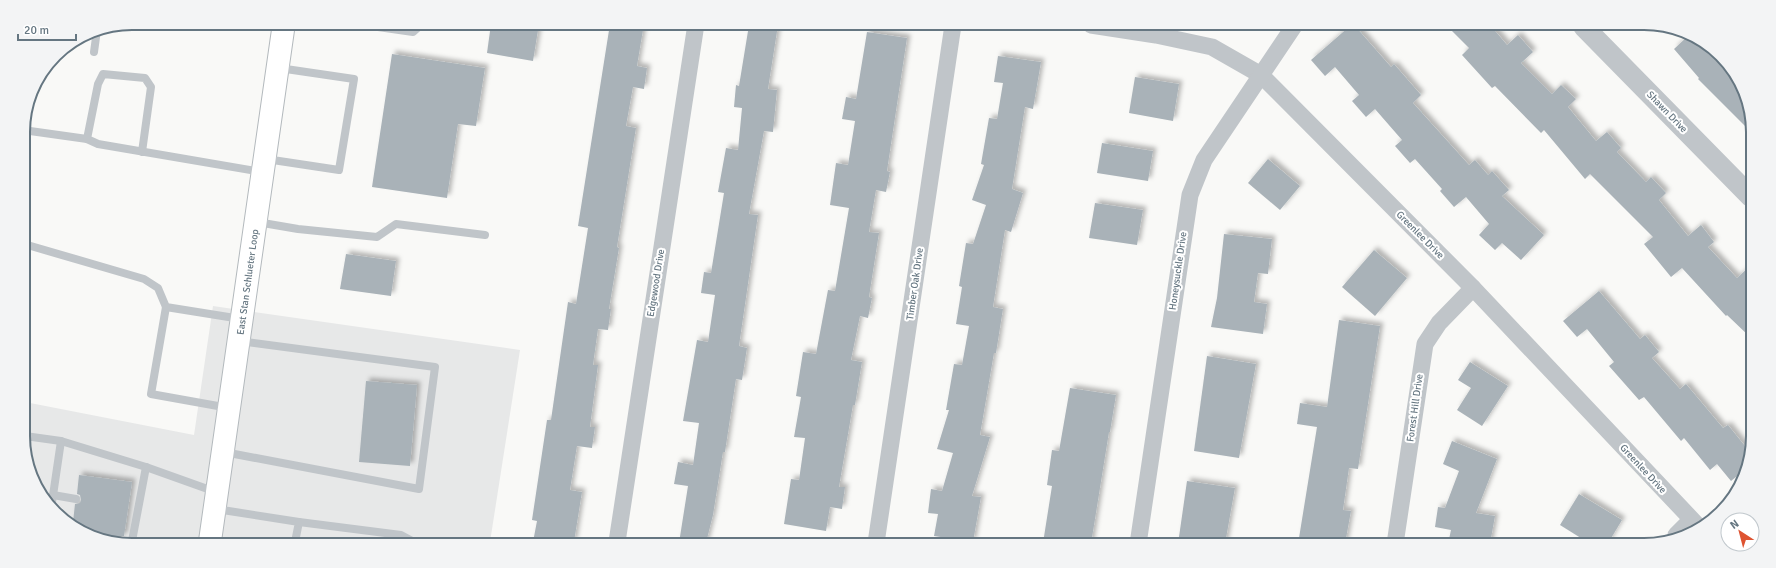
<svg xmlns="http://www.w3.org/2000/svg" width="1776" height="568" viewBox="0 0 1776 568" font-family="Signika,sans-serif">
<style>
.built{fill:#e7e8e8}
.building{fill:#a9b2b8;filter:url(#shadow)}
.lines{fill:none;stroke-linecap:round;stroke-linejoin:round}
.secondary-casing{stroke:#b3b9bd;stroke-width:24}
.service{stroke:#c0c5c9;stroke-width:8}
.minor{stroke:#c0c5c9;stroke-width:17}
.tertiary{stroke:#c0c5c9;stroke-width:21}
.secondary{stroke:#fff;stroke-width:22}
.labels{text-anchor:middle;dominant-baseline:central;stroke-width:4;stroke-linejoin:round;paint-order:stroke}
.street-label{font-size:10px;fill:#657681;stroke:#fff}
.rim{fill:none;stroke:#657681;stroke-width:2}
</style>
<defs>
<filter id="shadow"><feDropShadow dx="3.5" dy="-3.5" stdDeviation="2" flood-color="#0004"/></filter>
</defs>
<rect width="100%" height="100%" fill="#f9f9f7"/>
<path class="built" d="M 213,306 L 520,350 L 490,542 L 103,541 L 50,508 L 25,457 L 25,402 L 194,435 Z"/>
<g class="building">
<path d="M 491,24 L 539,24 L 533,61 L 487,53 Z"/>
<path d="M 610,24 L 644,24 L 637,66 L 647,68 L 644,89 L 633,87 L 626,126 L 636,128 L 617,247 L 619,248 L 609,309 L 611,309 L 608,330 L 598,329 L 593,365 L 598,365 L 590,427 L 595,427 L 592,448 L 577,446 L 570,490 L 582,492 L 574,542 L 533,542 L 537,521 L 532,520 L 547,420 L 551,420 L 568,302 L 576,304 L 588,228 L 578,226 Z"/>
<path d="M 749,25 L 778,25 L 768,89 L 777,90 L 773,132 L 764,131 L 749,214 L 758,215 L 739,346 L 747,348 L 742,380 L 736,379 L 725,452 L 723,452 L 713,515 L 706,543 L 679,543 L 688,486 L 674,484 L 678,462 L 693,465 L 699,423 L 683,421 L 697,340 L 708,342 L 715,295 L 701,293 L 704,272 L 711,273 L 724,193 L 718,192 L 726,148 L 738,150 L 742,108 L 734,107 L 736,85 L 739,86 Z"/>
<path d="M 1350,26 L 1355,26 L 1391,67 L 1394,64 L 1421,95 L 1413,103 L 1469,165 L 1475,160 L 1488,175 L 1492,171 L 1509,190 L 1502,196 L 1544,235 L 1521,260 L 1502,243 L 1495,250 L 1479,235 L 1489,224 L 1466,197 L 1454,207 L 1440,191 L 1442,189 L 1415,159 L 1410,163 L 1395,146 L 1402,140 L 1375,109 L 1366,117 L 1352,101 L 1359,95 L 1335,67 L 1325,76 L 1311,60 Z"/>
<path d="M 1447,26 L 1491,26 L 1507,45 L 1518,35 L 1533,52 L 1521,63 L 1552,94 L 1561,85 L 1576,99 L 1568,107 L 1596,141 L 1607,132 L 1621,148 L 1617,152 L 1646,182 L 1651,177 L 1666,193 L 1659,200 L 1688,236 L 1701,225 L 1714,242 L 1708,247 L 1737,278 L 1750,266 L 1750,337 L 1727,315 L 1726,316 L 1682,268 L 1671,277 L 1644,244 L 1653,237 L 1590,174 L 1585,179 L 1544,130 L 1541,133 L 1495,86 L 1492,88 L 1462,55 L 1469,48 Z"/>
<path d="M 867,32 L 907,38 L 887,171 L 890,172 L 886,192 L 876,190 L 869,232 L 879,233 L 869,297 L 872,298 L 868,318 L 860,316 L 851,360 L 862,362 L 855,405 L 853,405 L 839,487 L 845,487 L 842,509 L 830,507 L 826,531 L 784,524 L 791,479 L 799,480 L 805,438 L 794,437 L 801,397 L 796,396 L 803,352 L 816,354 L 828,290 L 835,291 L 849,208 L 830,205 L 836,163 L 848,165 L 855,121 L 842,119 L 846,97 L 856,99 Z"/>
<path d="M 1688,36 L 1726,60 L 1751,111 L 1751,132 L 1698,79 L 1699,78 L 1674,49 Z"/>
<path d="M 392,54 L 485,68 L 476,126 L 458,124 L 447,198 L 372,187 Z"/>
<path d="M 998,56 L 1041,62 L 1033,109 L 1025,107 L 1012,189 L 1023,193 L 1011,232 L 1005,230 L 993,307 L 1003,309 L 996,353 L 994,353 L 980,435 L 990,437 L 972,496 L 981,497 L 973,542 L 934,536 L 938,514 L 928,513 L 931,489 L 942,491 L 953,453 L 937,449 L 949,410 L 946,410 L 954,364 L 962,365 L 969,326 L 956,324 L 962,287 L 959,286 L 966,243 L 973,244 L 986,205 L 972,200 L 984,165 L 981,164 L 989,118 L 997,119 L 1003,83 L 994,82 Z"/>
<path d="M 1135,77 L 1179,84 L 1173,121 L 1129,113 Z"/>
<path d="M 1102,143 L 1153,151 L 1148,181 L 1097,173 Z"/>
<path d="M 1268,159 L 1300,186 L 1280,210 L 1248,183 Z"/>
<path d="M 1095,203 L 1143,210 L 1137,245 L 1089,238 Z"/>
<path d="M 1224,234 L 1272,239 L 1268,274 L 1258,273 L 1254,302 L 1267,304 L 1263,334 L 1211,327 L 1217,298 Z"/>
<path d="M 1374,250 L 1407,278 L 1375,316 L 1342,287 Z"/>
<path d="M 346,254 L 396,261 L 391,296 L 340,289 Z"/>
<path d="M 1599,291 L 1640,339 L 1645,335 L 1659,352 L 1652,358 L 1680,389 L 1686,384 L 1723,428 L 1728,425 L 1749,451 L 1748,467 L 1731,481 L 1717,464 L 1710,470 L 1684,438 L 1681,441 L 1644,397 L 1639,400 L 1609,366 L 1614,362 L 1587,329 L 1577,337 L 1563,321 Z"/>
<path d="M 1339,320 L 1380,326 L 1358,469 L 1349,468 L 1343,510 L 1351,511 L 1345,544 L 1332,544 L 1299,538 L 1317,427 L 1297,424 L 1300,403 L 1327,407 Z"/>
<path d="M 1207,356 L 1256,364 L 1239,458 L 1194,451 Z"/>
<path d="M 1470,362 L 1508,386 L 1482,426 L 1457,410 L 1471,388 L 1458,380 Z"/>
<path d="M 366,381 L 417,385 L 410,466 L 359,462 Z"/>
<path d="M 1070,388 L 1116,395 L 1110,432 L 1109,432 L 1091,544 L 1043,543 L 1052,486 L 1047,485 L 1052,450 L 1059,451 Z"/>
<path d="M 1452,441 L 1497,459 L 1476,513 L 1495,516 L 1490,544 L 1448,544 L 1451,530 L 1435,527 L 1438,507 L 1445,508 L 1459,471 L 1443,464 Z"/>
<path d="M 79,475 L 132,482 L 124,536 L 121,536 L 119,541 L 103,541 L 73,522 L 75,504 L 80,503 L 81,500 L 80,495 L 77,494 Z"/>
<path d="M 1187,481 L 1235,488 L 1225,544 L 1178,544 Z"/>
<path d="M 1579,494 L 1622,520 L 1607,545 L 1592,545 L 1560,525 Z"/>
</g>
<g class="lines">
<defs>
<path id="secondary" d="M 210,541 L 284,23"/>
</defs>
<use href="#secondary" class="secondary-casing"/>
<g class="service">
<path d="M 357,24 L 413,32 L 422,24"/>
<path d="M 94,52 L 97,30"/>
<path d="M 23,130 L 87,139"/>
<path d="M 142,152 L 151,87 L 145,78 L 103,74 L 98,84 L 87,139 L 98,144 L 262,172"/>
<path d="M 266,159 L 339,170 L 354,79 L 279,68"/>
<path d="M 257,222 L 298,229 L 377,237 L 396,224 L 485,235"/>
<path d="M 24,244 L 144,279 L 158,288 L 166,307 L 241,319"/>
<path d="M 166,307 L 151,394 L 229,408"/>
<path d="M 25,436 L 61,441 L 146,467 L 216,492"/>
<path d="M 224,452 L 419,489 L 435,367 L 239,341"/>
<path d="M 53,495 L 76,499"/>
<path d="M 51,509 L 61,441"/>
<path d="M 216,509 L 299,522 L 295,542"/>
<path d="M 299,522 L 401,535 L 414,542"/>
<path d="M 124,541 L 125,541"/>
<path d="M 132,541 L 146,467"/>
</g>
<g class="minor">
<path d="M 1091,25 L 1156,35 L 1212,47 L 1261,75 L 1473,288 L 1699,527"/>
<path d="M 1676,535 L 1691,520"/>
<path d="M 617,542 L 696,24"/>
<path d="M 876,543 L 953,25"/>
<path d="M 1138,544 L 1190,195 L 1204,160 L 1294,26"/>
<path d="M 1395,544 L 1425,344 L 1439,323 L 1473,288"/>
</g>
<path class="tertiary" d="M 1584,27 L 1751,197"/>
<use href="#secondary" class="secondary"/>
</g>
<g class="labels">
<g class="street-label">
<text transform="translate(1667 112) rotate(46)">Shawn Drive</text>
<text transform="translate(1420 235) rotate(45)">Greenlee Drive</text>
<text transform="translate(1178 271) rotate(-82)">Honeysuckle Drive</text>
<text transform="translate(248 282) rotate(-82)">East Stan Schlueter Loop</text>
<text transform="translate(656 283) rotate(-81)">Edgewood Drive</text>
<text transform="translate(915 284) rotate(-82)">Timber Oak Drive</text>
<text transform="translate(1415 408) rotate(-82)">Forest Hill Drive</text>
<text transform="translate(1643 469) rotate(47)">Greenlee Drive</text>
</g>
</g>
<path d="M0 0H1776V568H0ZM132 30H1644A102 102 0 0 1 1746 132V436A102 102 0 0 1 1644 538H132A102 102 0 0 1 30 436V132A102 102 0 0 1 132 30Z" fill="#f3f4f5" fill-rule="evenodd"/>
<path class="rim" d="M132 30H1644A102 102 0 0 1 1746 132V436A102 102 0 0 1 1644 538H132A102 102 0 0 1 30 436V132A102 102 0 0 1 132 30Z"/>
<g transform="translate(1740 532) rotate(324)"><circle r="19" fill="#ffffff" stroke="#c1c8cd"/>
<path d="M0-3L7 15L0 10L-7 15Z" fill="#de5331"/>
<text y="-6" font-size="11" font-weight="bold" text-anchor="middle" fill="#657681">N</text>
</g>
<path d="M18 34v6h58v-6" fill="none" stroke="#657681" stroke-width="2"/>
<text x="24" y="34" font-size="12" fill="#657681" stroke="#ffffff" stroke-width="3" paint-order="stroke">20 m</text>
</svg>
